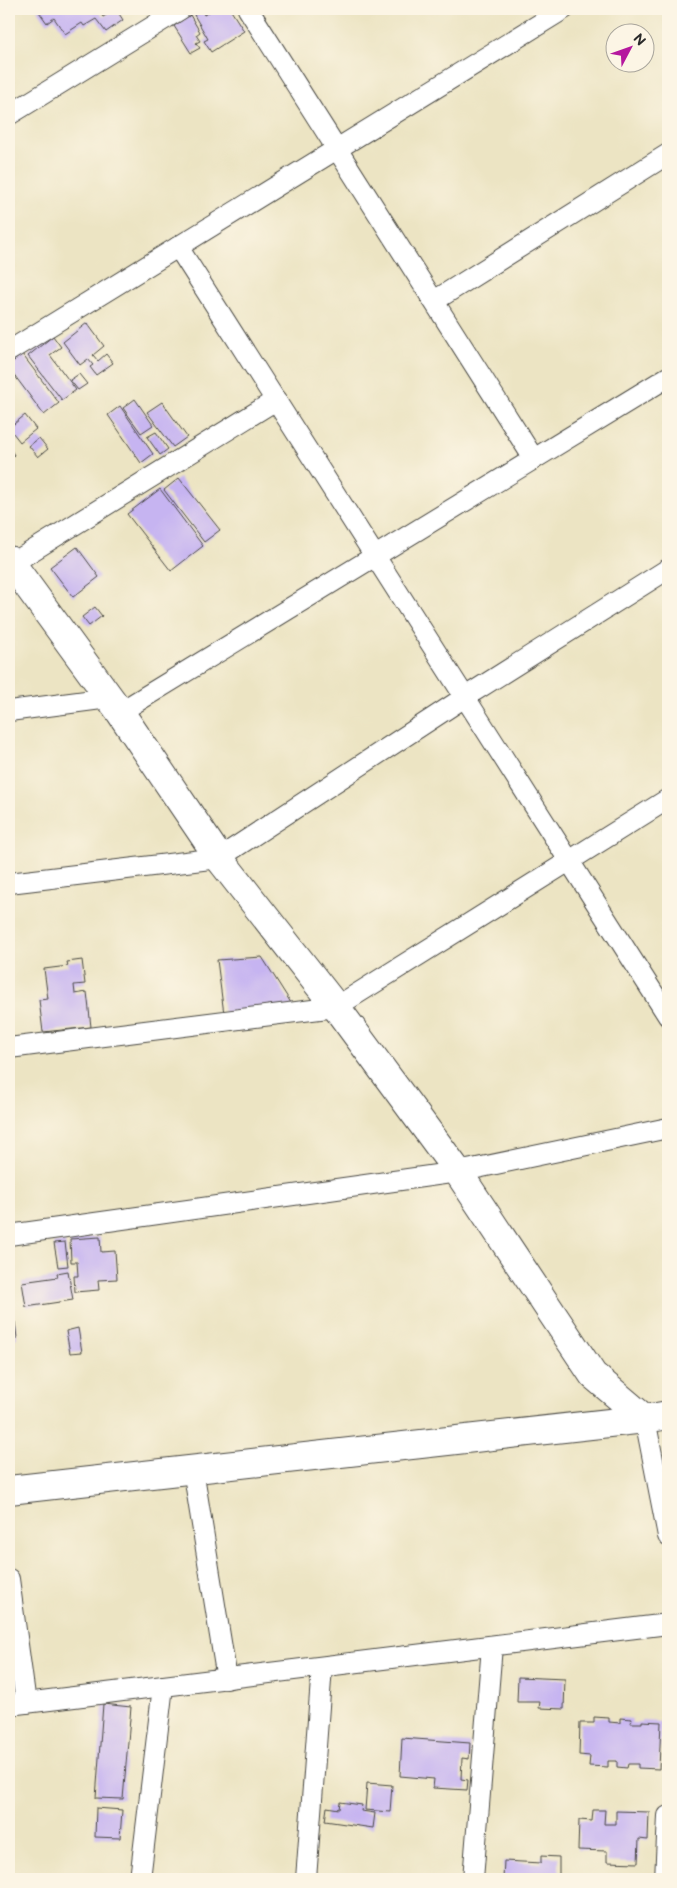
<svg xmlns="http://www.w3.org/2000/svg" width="677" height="1888" viewBox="0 0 677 1888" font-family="'Balsamiq Sans',sans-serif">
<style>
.building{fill:#c6b4f1}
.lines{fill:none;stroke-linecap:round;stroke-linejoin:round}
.street-casing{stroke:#484742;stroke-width:22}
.secondary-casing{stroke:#484742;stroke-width:30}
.street{stroke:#fff;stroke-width:20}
.secondary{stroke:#fff;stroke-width:28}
</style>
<rect width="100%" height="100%" fill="#fcf5e5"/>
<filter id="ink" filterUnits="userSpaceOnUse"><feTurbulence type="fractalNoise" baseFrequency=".02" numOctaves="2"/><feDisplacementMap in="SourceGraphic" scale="10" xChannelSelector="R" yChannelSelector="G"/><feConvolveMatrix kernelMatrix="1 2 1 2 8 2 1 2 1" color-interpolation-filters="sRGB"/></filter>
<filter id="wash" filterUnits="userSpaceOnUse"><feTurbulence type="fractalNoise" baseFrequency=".0096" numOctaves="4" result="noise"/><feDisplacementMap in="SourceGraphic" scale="20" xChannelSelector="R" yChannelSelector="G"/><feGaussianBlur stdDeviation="1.12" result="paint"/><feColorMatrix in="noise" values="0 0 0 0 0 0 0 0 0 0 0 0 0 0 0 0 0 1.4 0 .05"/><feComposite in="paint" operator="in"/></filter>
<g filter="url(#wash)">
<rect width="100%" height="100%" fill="#ece4c3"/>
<g id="blocks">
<g class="building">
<path d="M 37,9 L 97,9 L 103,17 L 116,9 L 123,20 L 106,32 L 96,19 L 84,26 L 82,23 L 65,34 L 54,18 L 47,23 Z"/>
<path d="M 214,9 L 230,9 L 244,31 L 211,52 L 204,41 L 208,39 L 194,15 L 202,10 L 204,15 Z"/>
<path d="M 190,15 L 200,32 L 196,35 L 200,41 L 196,43 L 200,48 L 191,53 L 174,26 Z"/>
<path d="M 87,323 L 104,346 L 93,355 L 98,361 L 106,354 L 113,363 L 96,375 L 90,367 L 93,365 L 88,359 L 80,365 L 63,342 Z"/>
<path d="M 53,336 L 61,347 L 50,355 L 76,390 L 62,400 L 28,356 Z"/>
<path d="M 22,354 L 59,403 L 44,415 L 9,368 L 9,365 Z"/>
<path d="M 79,374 L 87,384 L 78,390 L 70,380 Z"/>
<path d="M 135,399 L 153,425 L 141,433 L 123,408 Z"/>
<path d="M 162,402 L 187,437 L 173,447 L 147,412 Z"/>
<path d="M 120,406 L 153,454 L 141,463 L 108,415 Z"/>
<path d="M 25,415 L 36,429 L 20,442 L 9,428 Z"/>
<path d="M 156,432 L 168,449 L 160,455 L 147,437 Z"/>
<path d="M 39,438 L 48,449 L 38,457 L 29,446 Z"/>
<path d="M 9,447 L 14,455 L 9,459 Z"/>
<path d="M 179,478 L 220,530 L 204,542 L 164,490 Z"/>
<path d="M 160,489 L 203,546 L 171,571 L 127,514 Z"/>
<path d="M 77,547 L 99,577 L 73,597 L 50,567 Z"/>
<path d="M 95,607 L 102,616 L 89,626 L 82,617 Z"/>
<path d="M 262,957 L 293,1006 L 224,1014 L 217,960 Z"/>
<path d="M 82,960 L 85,984 L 74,985 L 75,994 L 87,992 L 91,1027 L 43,1032 L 39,1000 L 48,999 L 44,969 L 68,966 L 67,962 Z"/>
<path d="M 100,1237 L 101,1252 L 115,1251 L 117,1279 L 98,1280 L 99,1290 L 75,1292 L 74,1276 L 78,1276 L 77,1262 L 71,1262 L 70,1239 Z"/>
<path d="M 65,1242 L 68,1266 L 58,1267 L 54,1243 Z"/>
<path d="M 68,1271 L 73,1300 L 26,1307 L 22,1282 L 58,1277 L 57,1273 Z"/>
<path d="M 15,1322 L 17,1338 L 9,1340 L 9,1323 Z"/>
<path d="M 78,1328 L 82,1352 L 70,1353 L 66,1331 Z"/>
<path d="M 518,1677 L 565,1679 L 564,1709 L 539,1708 L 540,1702 L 517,1702 Z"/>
<path d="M 103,1704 L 131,1707 L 123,1799 L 96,1798 Z"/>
<path d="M 594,1717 L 609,1718 L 609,1722 L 620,1723 L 620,1718 L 632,1719 L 631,1723 L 642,1723 L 642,1721 L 661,1722 L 659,1769 L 638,1768 L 638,1764 L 628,1764 L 627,1768 L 617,1767 L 617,1761 L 608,1761 L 608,1767 L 589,1766 L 590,1756 L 579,1755 L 580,1723 L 594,1723 Z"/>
<path d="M 402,1738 L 470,1743 L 469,1759 L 462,1758 L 461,1779 L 468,1780 L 467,1790 L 433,1788 L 434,1779 L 400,1776 Z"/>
<path d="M 367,1783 L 392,1785 L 390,1812 L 365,1810 Z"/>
<path d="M 340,1802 L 362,1805 L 361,1811 L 375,1813 L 373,1828 L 325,1821 L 327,1807 L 339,1809 Z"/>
<path d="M 96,1808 L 122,1810 L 120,1838 L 95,1837 Z"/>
<path d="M 593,1810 L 605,1810 L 604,1824 L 616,1824 L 616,1811 L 649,1812 L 648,1840 L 639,1839 L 638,1863 L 607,1862 L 607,1851 L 578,1850 L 579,1820 L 592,1821 Z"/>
<path d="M 541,1856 L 559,1857 L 559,1879 L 503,1879 L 504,1861 L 541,1863 Z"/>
</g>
</g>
</g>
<g filter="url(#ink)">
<use href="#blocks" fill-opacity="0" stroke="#484742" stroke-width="1"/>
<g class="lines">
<defs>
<g id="street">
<path d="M 248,9 L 534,459"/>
<path d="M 9,115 L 181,9"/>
<path d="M 178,247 L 668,1016"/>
<path d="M 434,301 L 668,154"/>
<path d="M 9,351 L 564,9"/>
<path d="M 11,564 L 276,400"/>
<path d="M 9,711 L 109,698"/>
<path d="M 120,712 L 668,377"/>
<path d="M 9,883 L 219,858 L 465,697 L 668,569"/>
<path d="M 9,1048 L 336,1007 L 668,799"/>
<path d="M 9,1235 L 458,1172 L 668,1128"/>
<path d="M 645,1419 L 668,1536"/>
<path d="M 193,1469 L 227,1679"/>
<path d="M 9,1579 L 26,1703"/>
<path d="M 9,1705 L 668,1624"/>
<path d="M 140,1879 L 163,1686"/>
<path d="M 306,1879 L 322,1667"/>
<path d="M 473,1879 L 492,1646"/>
<path d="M 665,1879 L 668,1816"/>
</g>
<g id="secondary">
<path d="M 9,560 L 120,712 L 219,858 L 336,1007 L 458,1172 L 593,1375 L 645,1419"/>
<path d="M 9,1490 L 645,1419 L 668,1415"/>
</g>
</defs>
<use href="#street" class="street-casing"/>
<use href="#secondary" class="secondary-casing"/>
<use href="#street" class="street"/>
<use href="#secondary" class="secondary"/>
</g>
</g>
<rect width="677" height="1888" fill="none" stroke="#fcf5e5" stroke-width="30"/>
<g transform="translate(630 48) rotate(49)"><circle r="24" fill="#fcf5e5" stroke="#a8a49b"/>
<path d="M0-4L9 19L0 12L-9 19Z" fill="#b5179e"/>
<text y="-8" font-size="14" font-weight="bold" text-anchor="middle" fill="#2b2b2b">N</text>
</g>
</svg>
